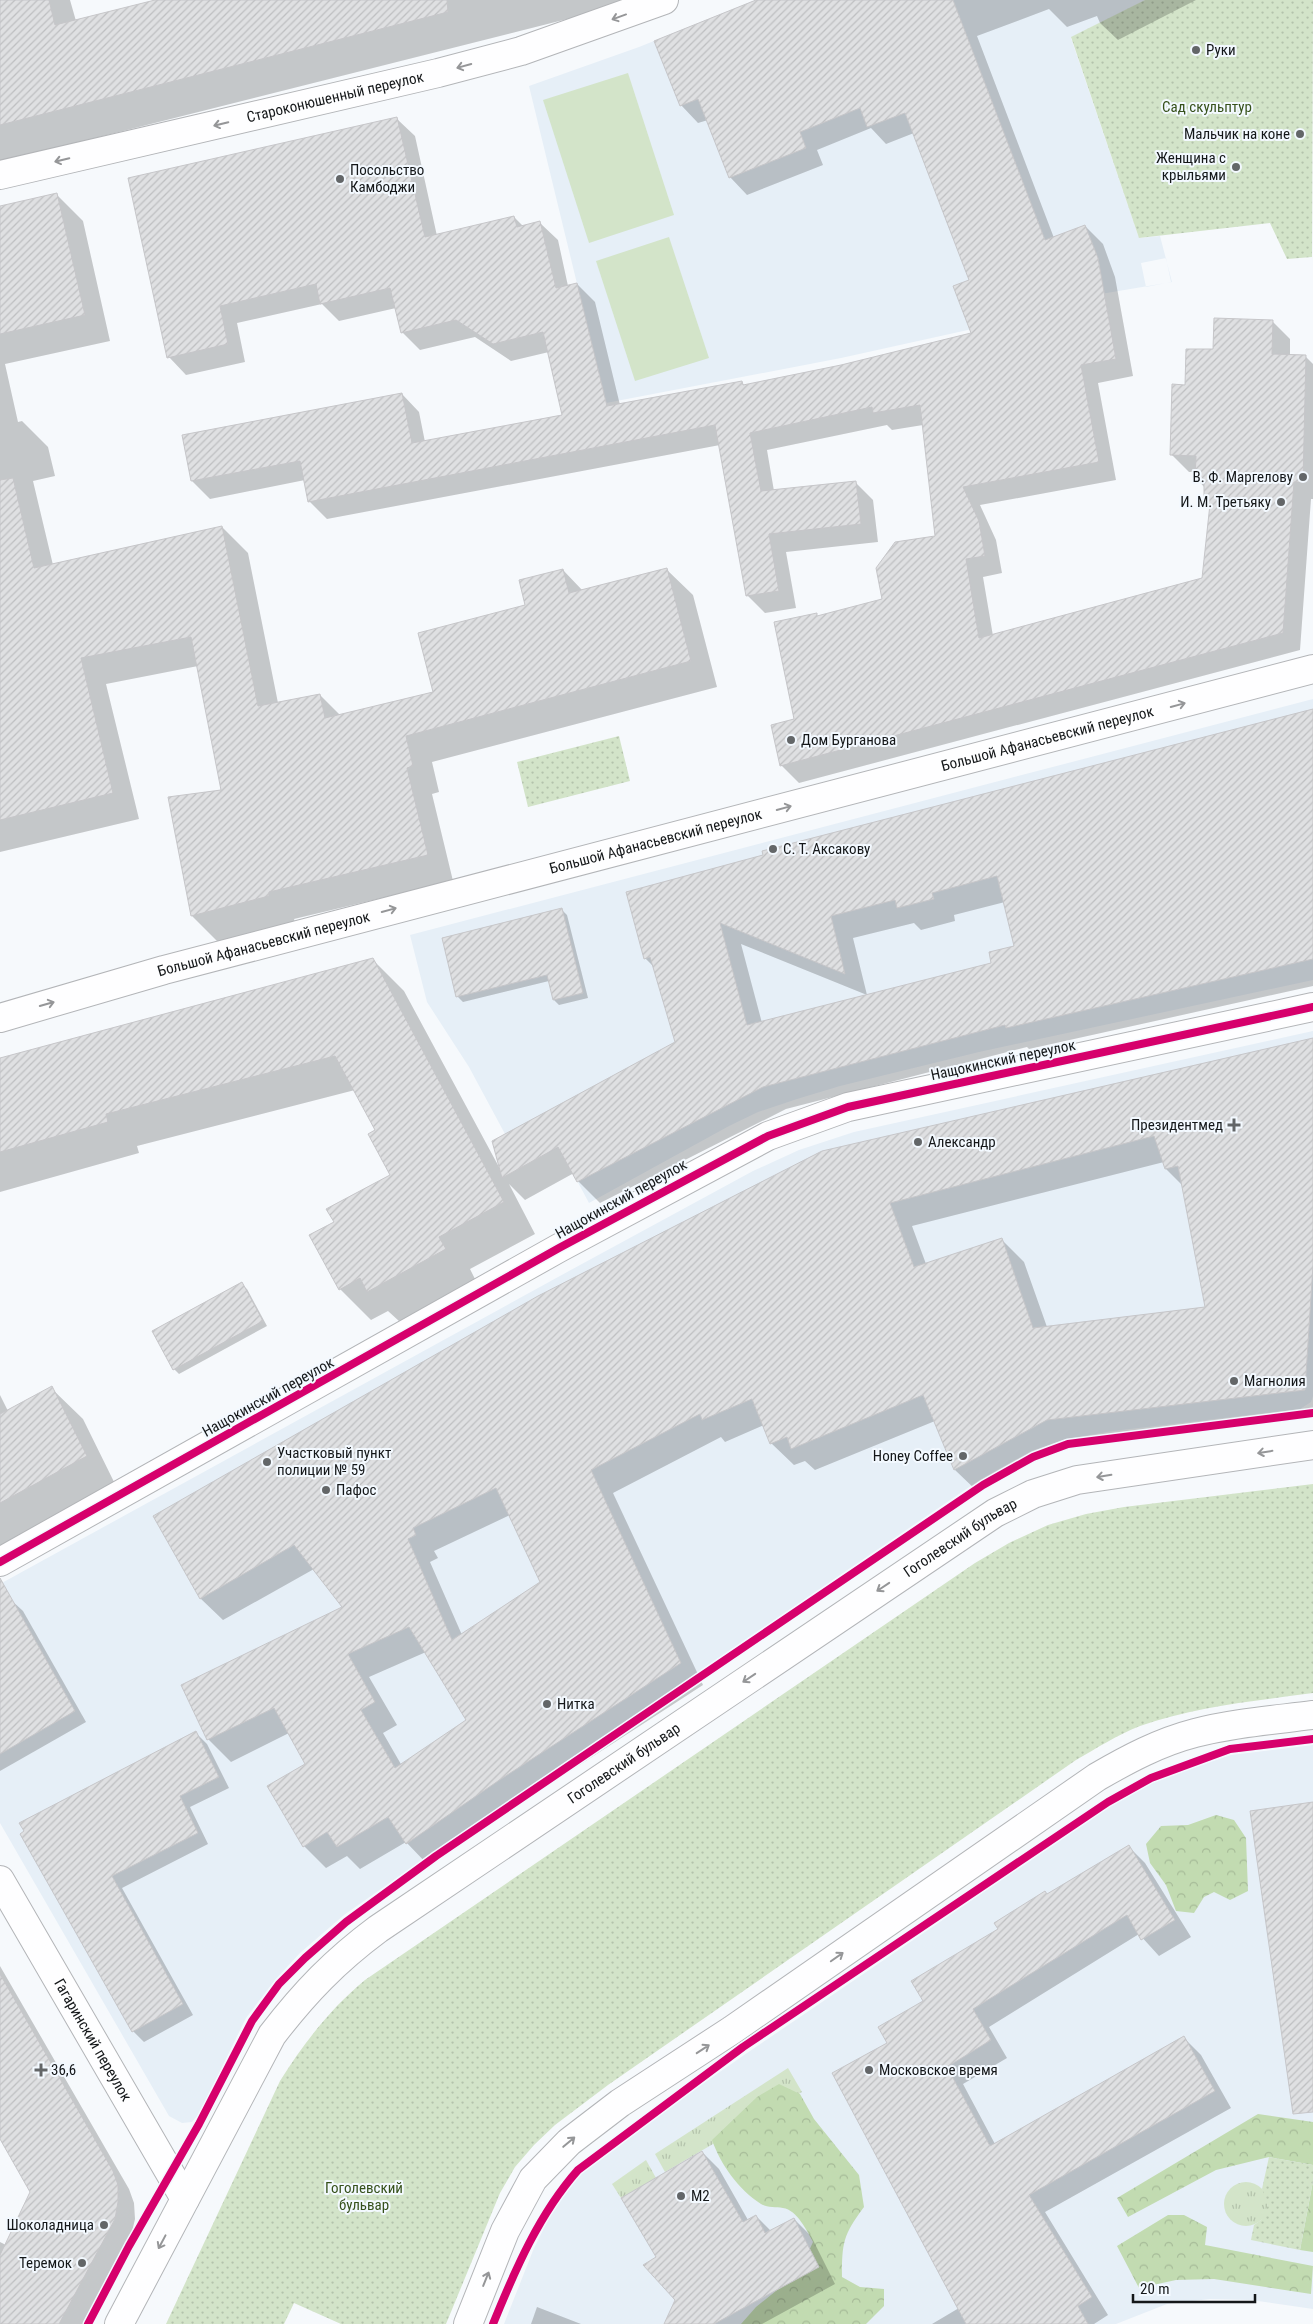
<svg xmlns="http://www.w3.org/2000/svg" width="1313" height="2324" viewBox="0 0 1313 2324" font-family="'Roboto Condensed',sans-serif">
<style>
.built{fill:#e6eff7;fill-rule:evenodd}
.grass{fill:url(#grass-tufts)}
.forest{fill:url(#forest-crowns)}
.park{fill:url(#park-dots)}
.garden{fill:#d3e4c9}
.shadow{fill:#0003;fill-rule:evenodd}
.building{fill:url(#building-hatch);stroke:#c6c6c9;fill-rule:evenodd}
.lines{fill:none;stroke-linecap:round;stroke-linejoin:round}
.street-casing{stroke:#b3b5b8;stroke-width:30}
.secondary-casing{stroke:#b3b5b8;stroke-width:30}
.street{stroke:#fefeff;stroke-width:28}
.secondary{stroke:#fefeff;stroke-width:28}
.cycleway-casing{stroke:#f3f9ff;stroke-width:11}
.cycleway{stroke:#d6006c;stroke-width:8}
.oneway{stroke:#959698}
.poi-dot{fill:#636668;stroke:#f3f9ff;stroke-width:2}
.labels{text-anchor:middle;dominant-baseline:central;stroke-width:4;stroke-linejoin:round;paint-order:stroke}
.poi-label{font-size:15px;fill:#141719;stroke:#f3f9ff;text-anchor:start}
.street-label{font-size:15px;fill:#141719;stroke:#f3f9ff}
.park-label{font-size:15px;fill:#36511b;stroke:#f3f9ff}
</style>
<defs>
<pattern id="grass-tufts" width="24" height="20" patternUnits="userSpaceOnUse" patternTransform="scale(1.25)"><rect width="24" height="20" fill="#d3e4c9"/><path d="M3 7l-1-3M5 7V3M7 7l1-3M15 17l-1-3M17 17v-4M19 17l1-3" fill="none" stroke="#b4c3ac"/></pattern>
<pattern id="forest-crowns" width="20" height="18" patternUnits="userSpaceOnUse" patternTransform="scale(1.25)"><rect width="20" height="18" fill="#c2dbb1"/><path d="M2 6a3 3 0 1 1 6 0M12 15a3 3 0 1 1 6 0" fill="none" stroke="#a6bb98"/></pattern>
<pattern id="park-dots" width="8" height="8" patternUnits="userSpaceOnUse" patternTransform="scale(1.25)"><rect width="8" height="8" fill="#d3e4c9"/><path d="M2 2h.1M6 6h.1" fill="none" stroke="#b4c3ac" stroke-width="1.8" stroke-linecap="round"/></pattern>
<pattern id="building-hatch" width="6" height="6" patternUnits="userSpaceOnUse" patternTransform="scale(1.25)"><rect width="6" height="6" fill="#dfe0e2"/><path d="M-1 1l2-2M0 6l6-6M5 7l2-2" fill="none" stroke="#bebfc1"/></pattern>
</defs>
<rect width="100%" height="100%" fill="#f6f9fc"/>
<g class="built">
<path d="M 756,0 L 1145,0 L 1071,38 L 1139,238 L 1160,236 L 1172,282 L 1065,300 L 986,326 L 841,358 L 606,403 L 529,86 L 639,47 ZM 1166,258 L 1171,282 L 1146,287 L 1141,263 Z"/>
<path d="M 1313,699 L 1313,980 L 979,1052 L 840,1086 L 797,1099 L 758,1112 L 729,1126 L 589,1203 L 559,1147 L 548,1153 L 534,1127 L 505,1134 L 469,1067 L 427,1002 L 410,935 Z"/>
<path d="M 1313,1031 L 1313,1396 L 1311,1402 L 1300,1409 L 1113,1431 L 1066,1439 L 1031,1451 L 981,1479 L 432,1853 L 344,1915 L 300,1953 L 275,1980 L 246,2018 L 199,2114 L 192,2122 L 182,2123 L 169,2116 L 0,1823 L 0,1584 L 569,1271 L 753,1171 L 799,1150 L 854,1132 Z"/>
<path d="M 1313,1745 L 1313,2309 L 1251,2300 L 1210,2299 L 1167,2304 L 1116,2324 L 504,2324 L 534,2248 L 558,2200 L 579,2175 L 609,2149 L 747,2053 L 1112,1805 L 1154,1782 L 1197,1766 L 1231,1755 Z"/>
</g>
<g class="grass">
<path d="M 788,2068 L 802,2092 L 665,2172 L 655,2154 Z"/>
<path d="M 646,2160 L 656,2178 L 621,2198 L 612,2184 Z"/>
<circle cx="1246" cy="2204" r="22"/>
</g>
<g class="forest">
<path d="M 1216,1815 L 1234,1820 L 1246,1838 L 1248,1891 L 1230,1900 L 1214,1892 L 1204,1897 L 1194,1913 L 1176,1911 L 1166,1885 L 1150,1863 L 1146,1844 L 1161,1826 L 1188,1825 Z"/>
<path d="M 779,2084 L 800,2094 L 814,2119 L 859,2175 L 864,2207 C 843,2235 842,2243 842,2277 L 860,2287 L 884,2289 L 884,2306 L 866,2324 L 741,2324 L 756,2307 L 787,2282 L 803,2264 L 813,2242 C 807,2231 797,2210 783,2208 C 776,2207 767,2208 761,2204 C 738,2189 721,2165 712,2140 L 757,2097 Z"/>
<path d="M 1258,2114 L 1313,2122 L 1313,2165 L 1269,2157 L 1216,2170 L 1128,2217 L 1117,2198 Z"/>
<path d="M 1313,2181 L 1313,2252 L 1300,2250 Z"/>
<path d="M 1168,2215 L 1184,2215 L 1207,2227 L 1205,2245 L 1313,2266 L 1311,2294 L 1214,2279 L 1176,2280 L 1139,2288 L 1117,2246 Z"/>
</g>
<g class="park">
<path d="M 1145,0 L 1313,0 L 1312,257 L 1287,259 L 1270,223 L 1139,238 L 1071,37 Z"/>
<path d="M 619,736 L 630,781 L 528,807 L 517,762 Z"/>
<path d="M 1313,1484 L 1313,1693 C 1255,1701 1196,1706 1140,1726 C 1117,1735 1097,1748 1076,1760 L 608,2085 L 555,2125 L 534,2145 L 515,2167 L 500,2193 L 446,2324 L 341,2324 L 294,2303 L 284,2324 L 166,2324 L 280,2081 C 304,2043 330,2009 365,1980 L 975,1563 L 1009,1543 L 1048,1525 L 1086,1514 L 1124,1507 Z"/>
<path d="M 1269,2157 L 1313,2165 L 1313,2181 L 1300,2250 L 1251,2240 L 1254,2225 L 1261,2220 L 1268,2205 L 1262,2189 Z"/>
</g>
<g class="garden">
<path d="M 628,73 L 674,215 L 589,243 L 543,100 Z"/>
<path d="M 669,237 L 709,358 L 635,381 L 596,261 Z"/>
</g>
<g class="shadow">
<path d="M 0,0 L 70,0 L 76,21 L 160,0 L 634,0 L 591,13 L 0,162 Z"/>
<path d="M 762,0 L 1196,0 L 1118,40 L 1100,23 L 1097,16 L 1067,27 L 1049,9 L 977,36 L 1054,238 L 1085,226 L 1103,244 L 1115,277 L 1133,376 L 1098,383 L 1116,480 L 980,505 L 996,540 L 1002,573 L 983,577 L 993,636 L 1203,579 L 1211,509 L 1205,503 L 1205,488 L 1196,478 L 1197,472 L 1189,472 L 1171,454 L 1186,386 L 1214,351 L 1272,321 L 1290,339 L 1290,356 L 1305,356 L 1313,364 L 1313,499 L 1311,499 L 1300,650 L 799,783 L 781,765 L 796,720 L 816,615 L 818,617 L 884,600 L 936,537 L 923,425 L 892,430 L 887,425 L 767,450 L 774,491 L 855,482 L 873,500 L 878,542 L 786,552 L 796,608 L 765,613 L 748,596 L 720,445 L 327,519 L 310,502 L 305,480 L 210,499 L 192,481 L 183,436 L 402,394 L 419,412 L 425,442 L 563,416 L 549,352 L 511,361 L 475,337 L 420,350 L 402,332 L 396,308 L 339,321 L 322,304 L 237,323 L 245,362 L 186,375 L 169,357 L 397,119 L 415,136 L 437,236 L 514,217 L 524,227 L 540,223 L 558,240 L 568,286 L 577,284 L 595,302 L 620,405 L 741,382 L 745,386 L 841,366 L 973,334 L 970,281 L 914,133 L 886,144 L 871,128 L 817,150 L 823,165 L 747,195 L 730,177 L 708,120 L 698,123 L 681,105 Z"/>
<path d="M 57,195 L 83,221 L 110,341 L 5,364 L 18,422 L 22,421 L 48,447 L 55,476 L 33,481 L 53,565 L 222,527 L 248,553 L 278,703 L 320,695 L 340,715 L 435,693 L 563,570 L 583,591 L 666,569 L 693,595 L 717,687 L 432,762 L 439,792 L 432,794 L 453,881 L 294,919 L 295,922 L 218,942 L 192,916 L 222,791 L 198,666 L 106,684 L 139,819 L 0,852 L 0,207 Z"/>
<path d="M 1313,710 L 1313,986 L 1029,1049 L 1027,1047 L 786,1109 L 600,1203 L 578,1181 L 574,1173 L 525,1200 L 509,1184 L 535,1234 L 470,1269 L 476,1281 L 400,1322 L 388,1311 L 371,1320 L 340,1289 L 335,1222 L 391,1175 L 376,1131 L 355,1090 L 137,1146 L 139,1153 L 0,1192 L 0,1060 L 372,959 L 404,991 L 499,1167 L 677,1043 L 655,968 L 645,958 L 627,893 ZM 1005,902 L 1016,947 L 993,964 L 762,1023 L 741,944 L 867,995 L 853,938 L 914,923 L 921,930 L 955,921 L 954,915 Z"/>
<path d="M 562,910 L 567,915 L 588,998 L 559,1005 L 554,1000 L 549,981 L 463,1002 L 458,997 L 443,939 Z"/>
<path d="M 1313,1046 L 1313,1414 L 1070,1442 L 978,1492 L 955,1470 L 935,1421 L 815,1470 L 805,1461 L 794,1465 L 771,1443 L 764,1425 L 725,1442 L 721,1437 L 613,1493 L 703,1685 L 524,1801 L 429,1866 L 406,1842 L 360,1869 L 347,1856 L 326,1868 L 304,1846 L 307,1765 L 289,1733 L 231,1762 L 208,1739 L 343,1608 L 314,1569 L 223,1620 L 200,1598 L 539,1297 ZM 1164,1162 L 1166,1169 L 1183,1186 L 1206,1308 L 1047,1327 L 1024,1262 L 1002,1240 L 926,1264 L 912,1226 ZM 510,1515 L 541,1583 L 462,1635 L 430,1562 L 438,1558 L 434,1551 ZM 426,1652 L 467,1721 L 402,1766 L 383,1733 L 397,1725 L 369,1677 Z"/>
<path d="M 241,1284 L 247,1289 L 267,1326 L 179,1374 L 174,1369 Z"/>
<path d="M 51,1388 L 83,1419 L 117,1488 L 0,1551 L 0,1395 L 8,1411 Z"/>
<path d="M 11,1600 L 23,1611 L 86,1722 L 0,1771 L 0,1607 Z"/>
<path d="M 196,1733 L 207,1744 L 229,1788 L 190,1807 L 208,1844 L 122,1888 L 193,2015 L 144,2042 L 133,2031 L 21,1834 Z"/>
<path d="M 1128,1846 L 1145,1863 L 1191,1937 L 1159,1956 L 1139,1934 L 989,2027 L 1007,2058 L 963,2084 L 995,2144 L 1184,2038 L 1201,2055 L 1231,2108 L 1045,2212 L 1108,2315 L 1094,2324 L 932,2324 L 959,2308 L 889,2044 L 925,2002 L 999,1929 L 1048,1896 Z"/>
<path d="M 0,1966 L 129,2189 L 134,2203 L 135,2219 L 131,2236 L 84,2324 L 0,2324 L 0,2242 L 6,2245 L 32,2192 L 0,2136 Z"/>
<path d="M 702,2152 L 719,2169 L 748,2220 L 756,2216 L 771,2231 L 794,2219 L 811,2236 L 835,2284 L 762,2324 L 666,2324 L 676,2300 L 658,2258 Z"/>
<path d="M 537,2307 L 581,2324 L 531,2324 Z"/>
</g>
<g class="building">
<path d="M 0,0 L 49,0 L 55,25 L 155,0 L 447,0 L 448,12 L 0,125 Z"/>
<path d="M 756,0 L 953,0 L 1045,240 L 1085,225 L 1098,258 L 1116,359 L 1081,365 L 1099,462 L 963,487 L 979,521 L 985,556 L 966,559 L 979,638 L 1202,578 L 1210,504 L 1204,503 L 1204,479 L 1195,479 L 1196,456 L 1170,455 L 1172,384 L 1185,385 L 1186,349 L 1213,349 L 1214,318 L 1273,320 L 1272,354 L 1306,355 L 1303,482 L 1294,482 L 1283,633 L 780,766 L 771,725 L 794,719 L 774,622 L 817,613 L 817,616 L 882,599 L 876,568 L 895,542 L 935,536 L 920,405 L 873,413 L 872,407 L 750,433 L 761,491 L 856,481 L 861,524 L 769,534 L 779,591 L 746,596 L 715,425 L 308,502 L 300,461 L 191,481 L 182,435 L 402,393 L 412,443 L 562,415 L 543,332 L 493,344 L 456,320 L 401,333 L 390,288 L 320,304 L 316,284 L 220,306 L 228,344 L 167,358 L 128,178 L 397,117 L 425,237 L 514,216 L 517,227 L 540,221 L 556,288 L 577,283 L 607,406 L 742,381 L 743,385 L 841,365 L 971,333 L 953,286 L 969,280 L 905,113 L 867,127 L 860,108 L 800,132 L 806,148 L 729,178 L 698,99 L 680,106 L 654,41 Z"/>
<path d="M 57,193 L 85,315 L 0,334 L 0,206 Z"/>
<path d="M 13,478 L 34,568 L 222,526 L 258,706 L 320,694 L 325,718 L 433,692 L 418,633 L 525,605 L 519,580 L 563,569 L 569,593 L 667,568 L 691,661 L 406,736 L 413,766 L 407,768 L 428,855 L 269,892 L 269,896 L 191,916 L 168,797 L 221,790 L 191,637 L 81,658 L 113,793 L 0,820 L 0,480 Z"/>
<path d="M 1313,709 L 1313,959 L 1006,1028 L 1005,1025 L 763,1087 L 577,1182 L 558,1147 L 502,1178 L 492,1141 L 675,1042 L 650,957 L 644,959 L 626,892 L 763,855 L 762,851 ZM 997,876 L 1014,946 L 989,952 L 991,963 L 747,1025 L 720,923 L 845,974 L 831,916 L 895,900 L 897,908 L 934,899 L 932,893 Z"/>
<path d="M 562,908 L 583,993 L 553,1000 L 547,975 L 456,997 L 442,938 Z"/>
<path d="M 373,958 L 504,1202 L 439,1237 L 446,1249 L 367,1292 L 360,1278 L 339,1290 L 309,1235 L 334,1222 L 326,1209 L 390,1175 L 368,1134 L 375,1130 L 335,1056 L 106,1114 L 108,1122 L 0,1152 L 0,1058 Z"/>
<path d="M 1313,1038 L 1313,1265 L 1305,1390 L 1047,1420 L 954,1470 L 923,1395 L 791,1449 L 787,1437 L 770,1444 L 752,1399 L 702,1420 L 700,1414 L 591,1470 L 681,1663 L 501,1779 L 406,1844 L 388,1817 L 337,1847 L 327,1832 L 303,1847 L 267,1786 L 305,1764 L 274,1708 L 207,1740 L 181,1685 L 342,1607 L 294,1545 L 200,1599 L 153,1516 L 538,1296 L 822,1151 ZM 1154,1136 L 1165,1169 L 1178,1166 L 1205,1307 L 1033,1328 L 1002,1238 L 914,1267 L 890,1203 ZM 496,1488 L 540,1582 L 452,1640 L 408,1539 L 416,1535 L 413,1528 ZM 409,1627 L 466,1720 L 395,1768 L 361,1710 L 375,1702 L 348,1654 Z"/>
<path d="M 242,1282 L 263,1321 L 173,1370 L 152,1331 Z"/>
<path d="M 52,1386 L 87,1456 L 0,1503 L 0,1414 Z"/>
<path d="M 0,1578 L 75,1711 L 0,1754 Z"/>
<path d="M 196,1731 L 219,1777 L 180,1796 L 198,1833 L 112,1876 L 183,2004 L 132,2032 L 20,1834 L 24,1831 L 19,1823 Z"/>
<path d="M 1313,1802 L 1313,2112 L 1293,2114 L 1250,1811 Z"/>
<path d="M 1129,1845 L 1175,1920 L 1141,1940 L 1127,1915 L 973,2009 L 991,2040 L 947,2067 L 990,2146 L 1184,2036 L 1215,2091 L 1029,2195 L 1092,2297 L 1078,2306 L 1088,2324 L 966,2324 L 832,2073 L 887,2043 L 878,2027 L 923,2001 L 911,1981 L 998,1929 L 994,1923 L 1045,1891 L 1047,1894 Z"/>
<path d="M 0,1974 L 113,2171 L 118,2185 L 118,2202 L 115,2219 L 59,2324 L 0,2324 L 0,2255 L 30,2192 L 0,2139 Z"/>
<path d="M 702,2151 L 743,2222 L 756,2215 L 765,2233 L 794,2218 L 819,2267 L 714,2324 L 664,2324 L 675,2300 L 643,2265 L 656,2257 L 621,2198 Z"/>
</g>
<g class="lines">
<defs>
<g id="street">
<path id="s1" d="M 0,175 L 438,73 L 521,51 L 664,0"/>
<path id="s2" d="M 0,1018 L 164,970 L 1313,669"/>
<path d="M 0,1562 L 559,1248 L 768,1136 L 848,1107 L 1313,1007"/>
<path id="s3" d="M 0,1880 L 185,2199"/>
</g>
<g id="secondary">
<path id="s4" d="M 119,2324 L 272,2035 C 305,1992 335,1961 378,1929 L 995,1513 L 1033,1494 L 1077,1480 L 1313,1445"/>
<path d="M 468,2324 L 505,2231 L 533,2179 L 569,2142 L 620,2103 L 732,2030 L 1097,1777 C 1128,1759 1160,1742 1195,1733 C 1233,1723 1274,1720 1313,1715"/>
</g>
</defs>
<use href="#street" class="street-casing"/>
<use href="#secondary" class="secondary-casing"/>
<use href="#street" class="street"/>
<use href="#secondary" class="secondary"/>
<defs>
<g id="cycleway">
<path d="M 0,1562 L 559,1248 L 768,1136 L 848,1107 L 1313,1007"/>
<path d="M 88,2324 L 129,2246 L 199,2124 L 252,2021 L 279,1984 L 305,1958 L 346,1922 L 436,1856 L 983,1485 L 1033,1457 L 1068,1444 L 1313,1413"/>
<path d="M 493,2324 C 515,2270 539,2214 578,2170 L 743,2047 L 1108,1802 L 1151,1778 L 1230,1749 L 1313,1739"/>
</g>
</defs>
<use href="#cycleway" class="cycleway-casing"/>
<use href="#cycleway" class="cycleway"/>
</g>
<defs><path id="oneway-shaft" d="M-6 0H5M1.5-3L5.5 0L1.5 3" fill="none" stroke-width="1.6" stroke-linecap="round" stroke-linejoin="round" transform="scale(1.25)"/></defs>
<g class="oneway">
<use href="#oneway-shaft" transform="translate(619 17) rotate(160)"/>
<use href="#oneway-shaft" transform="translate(464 66) rotate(165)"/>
<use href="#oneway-shaft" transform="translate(221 124) rotate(167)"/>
<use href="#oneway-shaft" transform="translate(62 160) rotate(167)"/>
<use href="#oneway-shaft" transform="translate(1178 705) rotate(-15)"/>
<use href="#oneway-shaft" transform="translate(784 808) rotate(-15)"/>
<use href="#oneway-shaft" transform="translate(389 910) rotate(-15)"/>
<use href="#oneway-shaft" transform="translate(47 1004) rotate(-16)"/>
<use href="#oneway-shaft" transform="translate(1265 1452) rotate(171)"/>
<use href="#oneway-shaft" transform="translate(1104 1476) rotate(171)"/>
<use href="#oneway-shaft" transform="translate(883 1587) rotate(146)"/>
<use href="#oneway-shaft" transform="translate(749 1678) rotate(146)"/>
<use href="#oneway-shaft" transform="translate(837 1957) rotate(-35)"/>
<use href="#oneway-shaft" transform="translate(703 2049) rotate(-33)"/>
<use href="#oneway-shaft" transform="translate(569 2142) rotate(-40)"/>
<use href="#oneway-shaft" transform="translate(162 2242) rotate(118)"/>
<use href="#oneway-shaft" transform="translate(486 2279) rotate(-68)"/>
</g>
<g class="poi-dot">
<circle cx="1196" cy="50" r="5"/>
<circle cx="1300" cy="134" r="5"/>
<circle cx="1236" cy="167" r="5"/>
<circle cx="340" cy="179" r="5"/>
<circle cx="1303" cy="477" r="5"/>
<circle cx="1281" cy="502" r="5"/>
<circle cx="791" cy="740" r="5"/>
<circle cx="773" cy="849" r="5"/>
<path d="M1231.5 1117.5h5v5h5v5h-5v5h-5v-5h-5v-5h5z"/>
<circle cx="918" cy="1142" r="5"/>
<circle cx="1234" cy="1381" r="5"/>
<circle cx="963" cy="1456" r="5"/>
<circle cx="267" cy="1462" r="5"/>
<circle cx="326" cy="1490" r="5"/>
<circle cx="547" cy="1704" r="5"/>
<path d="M38.5 2062.5h5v5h5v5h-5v5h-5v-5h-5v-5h5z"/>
<circle cx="869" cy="2070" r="5"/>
<circle cx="681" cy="2196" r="5"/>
<circle cx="104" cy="2225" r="5"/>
<circle cx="82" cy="2263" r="5"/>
</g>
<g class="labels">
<g class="poi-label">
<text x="1206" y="50">Руки</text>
<text x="1290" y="134" text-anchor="end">Мальчик на коне</text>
<text x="1226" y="158" text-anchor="end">Женщина с<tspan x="1226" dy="17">крыльями</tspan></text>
<text x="350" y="170">Посольство<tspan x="350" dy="17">Камбоджи</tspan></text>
<text x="1293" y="477" text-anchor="end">В. Ф. Маргелову</text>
<text x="1271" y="502" text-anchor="end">И. М. Третьяку</text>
<text x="801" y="740">Дом Бурганова</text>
<text x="783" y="849">С. Т. Аксакову</text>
<text x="1223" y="1125" text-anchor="end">Президентмед</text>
<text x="928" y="1142">Александр</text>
<text x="1244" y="1381">Магнолия</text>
<text x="277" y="1453">Участковый пункт<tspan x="277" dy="17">полиции № 59</tspan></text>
<text x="953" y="1456" text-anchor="end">Honey Coffee</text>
<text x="336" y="1490">Пафос</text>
<text x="557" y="1704">Нитка</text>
<text x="51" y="2070">36,6</text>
<text x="879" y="2070">Московское время</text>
<text x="691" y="2196">М2</text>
<text x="94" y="2225" text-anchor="end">Шоколадница</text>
<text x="72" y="2263" text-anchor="end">Теремок</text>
</g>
<g class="street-label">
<text stroke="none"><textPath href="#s1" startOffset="344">Староконюшенный переулок</textPath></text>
<text stroke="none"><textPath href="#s2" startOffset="1084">Большой Афанасьевский переулок</textPath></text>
<text stroke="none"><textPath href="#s2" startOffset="679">Большой Афанасьевский переулок</textPath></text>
<text stroke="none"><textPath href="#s2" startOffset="274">Большой Афанасьевский переулок</textPath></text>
<text transform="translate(1003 1060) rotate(-12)">Нащокинский переулок</text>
<text transform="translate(621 1199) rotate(-29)">Нащокинский переулок</text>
<text transform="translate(268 1397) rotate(-29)">Нащокинский переулок</text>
<text stroke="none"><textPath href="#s4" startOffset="1179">Гоголевский бульвар</textPath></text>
<text stroke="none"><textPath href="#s4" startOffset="774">Гоголевский бульвар</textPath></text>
<text stroke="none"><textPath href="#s3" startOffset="185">Гагаринский переулок</textPath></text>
</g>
<g class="park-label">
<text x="1207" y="107">Сад скульптур</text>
<text x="364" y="2188">Гоголевский<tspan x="364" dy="17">бульвар</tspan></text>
</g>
</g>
<path d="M1133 2294v8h122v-8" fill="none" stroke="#141719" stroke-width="2.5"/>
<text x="1140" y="2294" font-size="15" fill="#141719" stroke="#f3f9ff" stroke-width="4" paint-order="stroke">20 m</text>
</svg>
